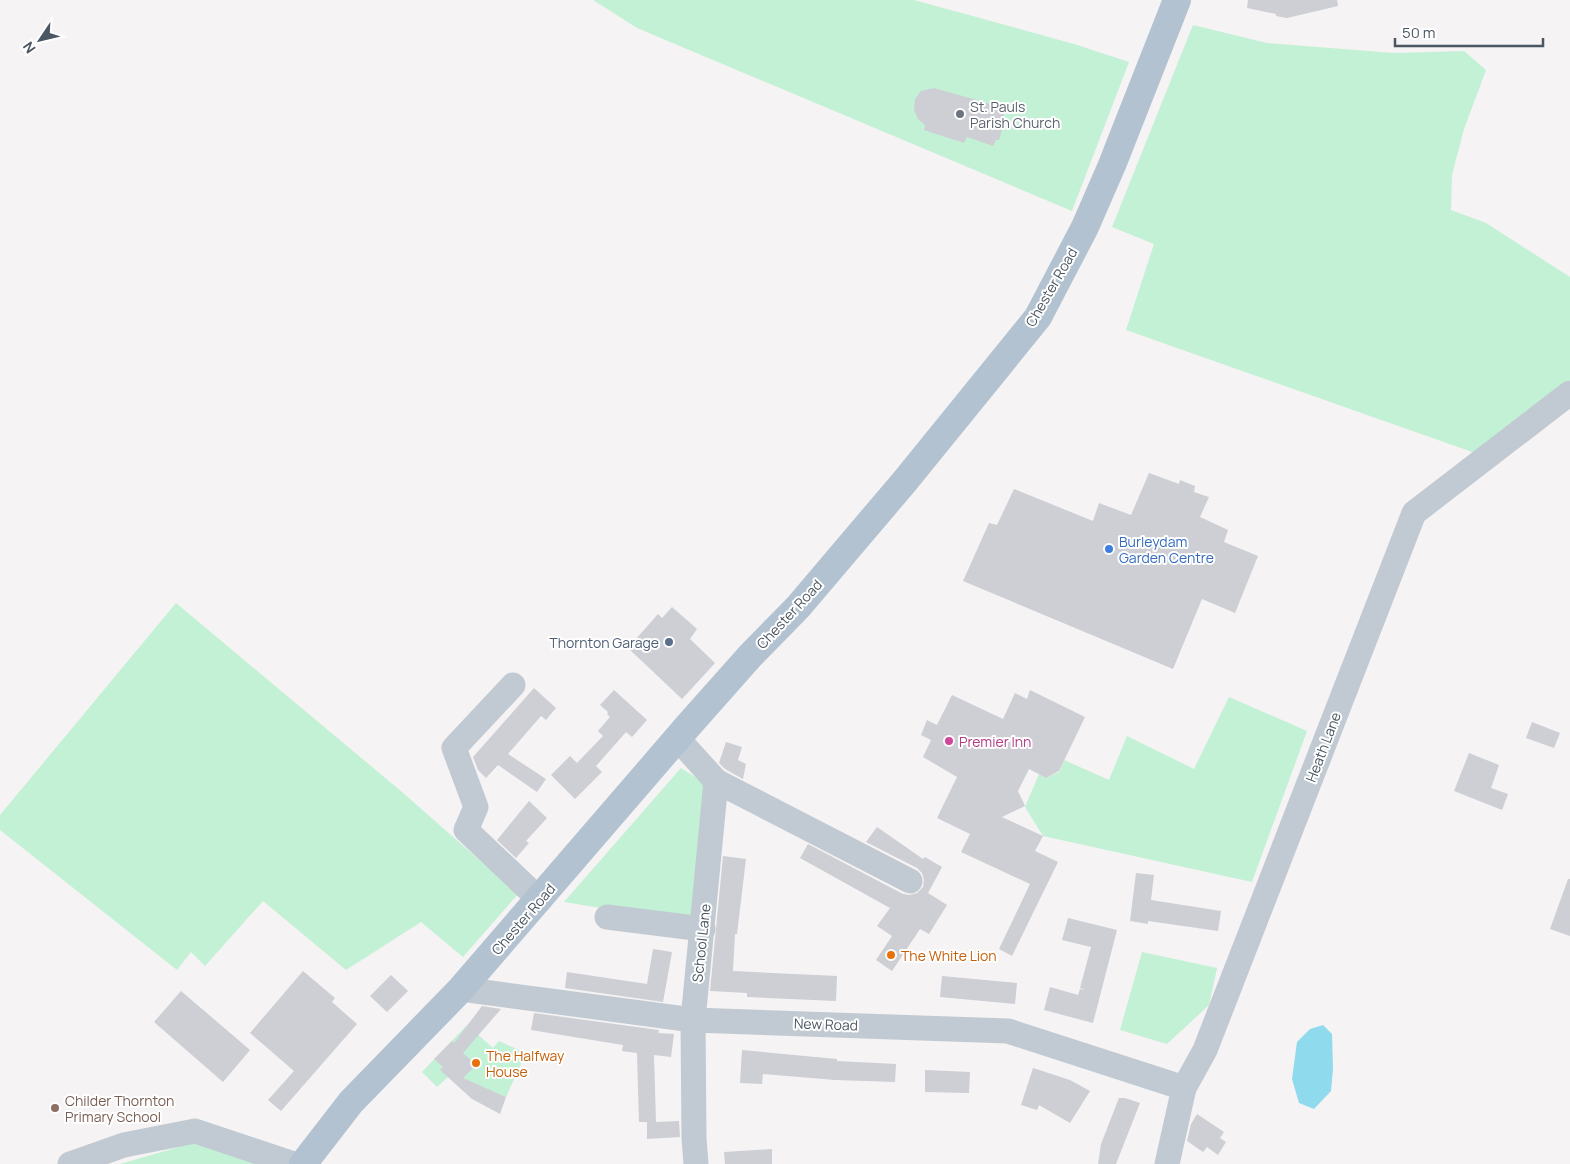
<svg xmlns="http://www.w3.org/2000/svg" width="1570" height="1164" viewBox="0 0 1570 1164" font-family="Manrope,sans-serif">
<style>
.green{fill:#c3f1d5}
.water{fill:#90daee}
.building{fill:#cdcfd5}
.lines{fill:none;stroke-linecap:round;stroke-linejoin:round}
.minor{stroke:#c1cad2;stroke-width:25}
.major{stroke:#b3c2d1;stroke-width:28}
.worship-dot{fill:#6b7280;stroke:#fff;stroke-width:2}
.shop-dot{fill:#3f7fe0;stroke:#fff;stroke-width:2}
.service-dot{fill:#5c6f8a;stroke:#fff;stroke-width:2}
.hotel-dot{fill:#d1479c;stroke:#fff;stroke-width:2}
.food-dot{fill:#e8710a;stroke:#fff;stroke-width:2}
.education-dot{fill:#8d6e63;stroke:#fff;stroke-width:2}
.labels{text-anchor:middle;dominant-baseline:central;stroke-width:4;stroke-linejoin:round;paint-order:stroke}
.worship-label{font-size:14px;fill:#5b616d;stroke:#fff;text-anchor:start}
.street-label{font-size:14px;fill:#4a5661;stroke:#fff}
.shop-label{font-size:14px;fill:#366cbe;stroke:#fff;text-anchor:start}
.service-label{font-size:14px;fill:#4e5e75;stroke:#fff;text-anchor:end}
.hotel-label{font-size:14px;fill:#b23c85;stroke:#fff;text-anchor:start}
.food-label{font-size:14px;fill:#c56008;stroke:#fff;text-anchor:start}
.education-label{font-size:14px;fill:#785e54;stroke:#fff;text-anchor:start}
</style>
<rect width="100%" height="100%" fill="#f5f3f3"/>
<g class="green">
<path d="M 593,0 L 914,0 L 1074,44 L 1129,62 L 1072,211 L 637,28 Z"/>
<path d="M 1193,25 L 1267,43 L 1394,53 L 1464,51 L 1486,70 L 1464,129 L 1452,175 L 1451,210 L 1486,223 L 1570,277 L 1570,380 L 1475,453 L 1126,330 L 1154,244 L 1112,227 Z"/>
<path d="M 176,603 L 402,792 L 518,894 L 463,957 L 421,922 L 346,970 L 263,901 L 205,966 L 191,952 L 177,970 L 0,830 L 0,815 Z"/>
<path d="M 1229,697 L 1307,731 L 1252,882 L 1043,836 L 1025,807 L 1039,774 L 1046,778 L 1059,772 L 1064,760 L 1109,780 L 1127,736 L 1194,769 Z"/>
<path d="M 681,768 L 708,785 L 693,923 L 564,902 Z"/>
<path d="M 1142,952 L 1217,968 L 1209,1005 L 1167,1044 L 1120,1030 Z"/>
<path d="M 467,1025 L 493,1048 L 499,1041 L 526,1053 L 506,1097 L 484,1088 L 448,1077 L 437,1087 L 422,1072 Z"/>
<path d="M 203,1140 L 266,1164 L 120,1164 Z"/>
</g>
<path class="water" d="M 1323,1025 L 1332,1034 L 1333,1069 L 1331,1091 L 1314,1109 L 1299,1103 L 1292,1079 L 1297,1042 L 1310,1029 Z"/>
<g class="building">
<path d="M 1248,0 L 1337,0 L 1338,6 L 1287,18 L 1276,16 L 1276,14 L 1247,8 Z"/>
<path d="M 934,88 L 1005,108 L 1003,118 L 1005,119 L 999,140 L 996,140 L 993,146 L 967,137 L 964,143 L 924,130 L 925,125 L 918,119 L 914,110 L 915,99 L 921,91 Z"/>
<path d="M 1149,473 L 1179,484 L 1180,480 L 1195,486 L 1194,492 L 1209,497 L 1200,517 L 1228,530 L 1224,542 L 1258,556 L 1235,613 L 1202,599 L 1173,669 L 963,581 L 989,523 L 997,525 L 1014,489 L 1093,521 L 1099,503 L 1131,515 Z"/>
<path d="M 672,607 L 697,629 L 690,639 L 715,663 L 682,699 L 628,648 L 658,614 L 662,618 Z"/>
<path d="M 534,688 L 556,708 L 546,720 L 541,716 L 508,754 L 546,779 L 537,792 L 498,765 L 486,778 L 478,770 L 473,757 Z"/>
<path d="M 614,690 L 647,720 L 632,737 L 626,732 L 596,766 L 602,772 L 575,799 L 551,775 L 570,756 L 577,763 L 603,736 L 598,731 L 610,717 L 607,714 L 608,712 L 600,705 Z"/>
<path d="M 1030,690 L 1085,717 L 1059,771 L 1046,778 L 1029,769 L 1018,791 L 1025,806 L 1002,817 L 1043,836 L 1035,851 L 1058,862 L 1012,956 L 999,949 L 1030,884 L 961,852 L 970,834 L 937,818 L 957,777 L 923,757 L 931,740 L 921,735 L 927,720 L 937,725 L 952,695 L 1003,719 L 1015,693 L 1027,699 Z"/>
<path d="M 1532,722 L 1560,733 L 1554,748 L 1526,738 Z"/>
<path d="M 726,742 L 742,747 L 738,760 L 746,764 L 743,779 L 725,769 L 719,763 Z"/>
<path d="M 1469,753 L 1499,765 L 1491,788 L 1508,794 L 1502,810 L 1454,791 Z"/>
<path d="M 529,801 L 547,818 L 526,841 L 529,843 L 516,858 L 497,840 Z"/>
<path d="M 877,827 L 923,859 L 925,857 L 942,867 L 928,893 L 947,905 L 929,934 L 920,929 L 892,971 L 876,960 L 892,936 L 877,926 L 890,908 L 800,858 L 808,844 L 903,894 L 910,895 L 917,893 L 923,887 L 924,880 L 922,873 L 917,868 L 866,842 Z"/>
<path d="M 723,856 L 746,859 L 737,934 L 735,934 L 733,971 L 837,976 L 836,1001 L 747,997 L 747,993 L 710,991 Z"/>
<path d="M 1136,873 L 1154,875 L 1151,900 L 1221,911 L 1218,931 L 1148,921 L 1148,924 L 1130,921 Z"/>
<path d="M 1568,879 L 1570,879 L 1570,936 L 1550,929 Z"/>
<path d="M 1068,918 L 1117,930 L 1093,1023 L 1044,1010 L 1050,987 L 1078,995 L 1080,989 L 1085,990 L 1080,988 L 1091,947 L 1062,940 Z"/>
<path d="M 653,949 L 672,952 L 663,1002 L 565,988 L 567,972 L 647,984 Z"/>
<path d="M 303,971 L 335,998 L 332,1002 L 357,1024 L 281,1111 L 268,1100 L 294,1071 L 250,1033 Z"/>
<path d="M 391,975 L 408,991 L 387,1012 L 370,996 Z"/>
<path d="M 942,976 L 1017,983 L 1015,1004 L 940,997 Z"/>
<path d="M 181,991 L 250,1050 L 223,1082 L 154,1022 Z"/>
<path d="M 482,1006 L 501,1009 L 463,1053 L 476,1065 L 463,1078 L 506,1097 L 500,1114 L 472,1099 L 440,1070 L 443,1067 L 434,1059 L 452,1041 L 454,1043 Z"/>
<path d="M 534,1013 L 659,1030 L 658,1033 L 674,1034 L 671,1057 L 654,1055 L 656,1122 L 679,1121 L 680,1137 L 647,1139 L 647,1122 L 639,1122 L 637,1053 L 622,1051 L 623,1045 L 531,1030 Z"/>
<path d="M 742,1050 L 837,1059 L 837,1061 L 896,1064 L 895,1082 L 835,1080 L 763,1074 L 762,1084 L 740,1083 Z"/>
<path d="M 1033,1068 L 1070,1080 L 1090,1091 L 1070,1123 L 1039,1105 L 1037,1110 L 1021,1105 Z"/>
<path d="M 925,1070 L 970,1072 L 969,1093 L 925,1092 Z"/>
<path d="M 1119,1098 L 1125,1098 L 1140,1103 L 1116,1164 L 1098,1164 L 1101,1144 Z"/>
<path d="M 1197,1114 L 1224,1132 L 1220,1138 L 1226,1142 L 1218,1155 L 1207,1147 L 1203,1152 L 1187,1141 L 1191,1124 Z"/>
<path d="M 772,1149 L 772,1164 L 725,1164 L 724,1152 Z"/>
</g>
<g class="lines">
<g class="minor">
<path d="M 513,685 L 454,748 L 476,807 L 466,830 L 540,900"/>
<path d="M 677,738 L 716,781 L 693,1020 L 694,1138 L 696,1164"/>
<path d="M 716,781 L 910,881"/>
<path d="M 607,917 L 703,929"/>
<path d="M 461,989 L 693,1020 L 1008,1031 L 1184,1088"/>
<path d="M 70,1164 L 124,1145 L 195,1131 L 294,1164"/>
<path d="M 1167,1164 L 1184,1088 L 1205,1050 L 1414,513 L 1570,393"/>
</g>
<path class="major" d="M 303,1164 L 351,1102 L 461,989 L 687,727 L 750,656 L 798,607 L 905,481 L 1038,317 L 1085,227 L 1112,165 L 1177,0"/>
</g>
<circle class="worship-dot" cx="960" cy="114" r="5"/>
<circle class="shop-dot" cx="1109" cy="549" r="5"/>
<circle class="service-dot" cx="669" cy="642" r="5"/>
<circle class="hotel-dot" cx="949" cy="741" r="5"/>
<g class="food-dot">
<circle cx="891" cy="955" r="5"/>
<circle cx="476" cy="1063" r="5"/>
</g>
<circle class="education-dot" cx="55" cy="1108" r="5"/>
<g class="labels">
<g class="worship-label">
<text x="970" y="106">St. Pauls<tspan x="970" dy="16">Parish Church</tspan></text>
</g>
<g class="street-label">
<text transform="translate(1051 287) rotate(-60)">Chester Road</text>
<text transform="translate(789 614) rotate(-47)">Chester Road</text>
<text transform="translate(1323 747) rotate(-69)">Heath Lane</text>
<text transform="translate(523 919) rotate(-49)">Chester Road</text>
<text transform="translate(701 943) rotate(-84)">School Lane</text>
<text transform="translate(826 1024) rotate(2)">New Road</text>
</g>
<g class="shop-label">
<text x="1119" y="541">Burleydam<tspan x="1119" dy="16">Garden Centre</tspan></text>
</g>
<g class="service-label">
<text x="659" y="642">Thornton Garage</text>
</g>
<g class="hotel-label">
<text x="959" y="741">Premier Inn</text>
</g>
<g class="food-label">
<text x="901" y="955">The White Lion</text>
<text x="486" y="1055">The Halfway<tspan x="486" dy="16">House</tspan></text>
</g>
<g class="education-label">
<text x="65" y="1100">Childer Thornton<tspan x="65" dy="16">Primary School</tspan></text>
</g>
</g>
<g transform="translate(40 40) rotate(235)" stroke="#ffffff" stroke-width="4" paint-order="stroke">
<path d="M0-4L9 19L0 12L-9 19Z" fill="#4a5661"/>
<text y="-8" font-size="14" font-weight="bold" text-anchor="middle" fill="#4a5661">N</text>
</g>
<path d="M1395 38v8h148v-8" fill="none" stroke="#4a5661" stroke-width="2.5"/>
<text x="1402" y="38" font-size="15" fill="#4a5661" stroke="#ffffff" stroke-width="4" paint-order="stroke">50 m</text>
</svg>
